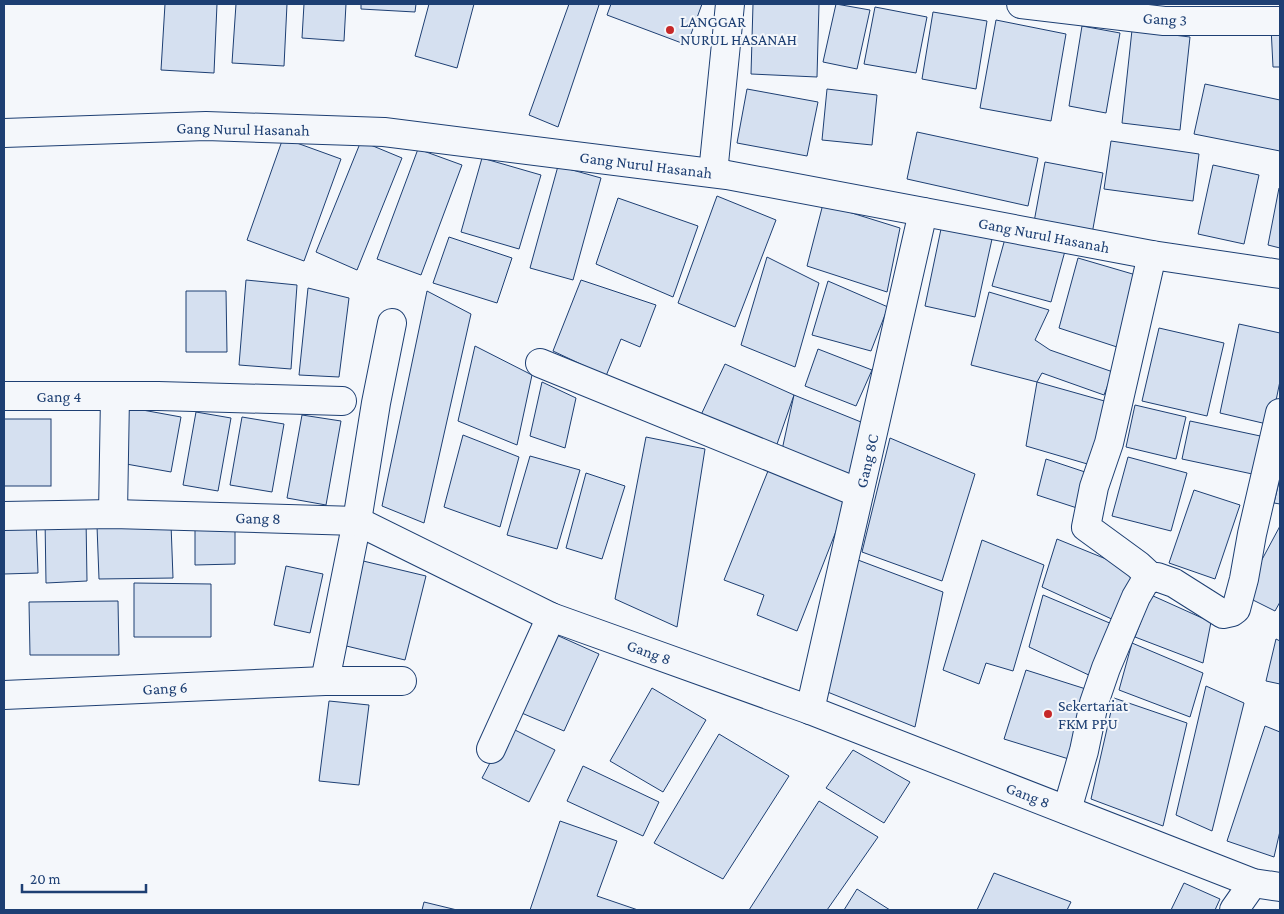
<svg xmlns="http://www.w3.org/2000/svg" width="1284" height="914" viewBox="0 0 1284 914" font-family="'Crimson Pro',serif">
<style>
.building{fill:#d5e0f0;stroke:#1d3f73}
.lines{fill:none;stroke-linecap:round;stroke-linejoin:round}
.street-casing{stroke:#1d3f73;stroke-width:30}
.street{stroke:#f4f7fb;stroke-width:28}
.poi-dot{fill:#c62828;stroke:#f4f7fb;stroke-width:2}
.labels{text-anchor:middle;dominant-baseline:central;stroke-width:4;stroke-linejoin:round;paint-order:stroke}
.street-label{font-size:16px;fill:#1d3f73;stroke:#f4f7fb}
.poi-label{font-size:16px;fill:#1d3f73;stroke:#f4f7fb;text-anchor:start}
</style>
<rect width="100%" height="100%" fill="#f4f7fb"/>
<g class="building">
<path d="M 165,4 L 217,4 L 214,73 L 161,70 Z"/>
<path d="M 236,4 L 287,4 L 284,66 L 232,63 Z"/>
<path d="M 304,4 L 346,4 L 344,41 L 302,38 Z"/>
<path d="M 361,4 L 416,4 L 415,12 L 361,9 Z"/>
<path d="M 429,4 L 474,4 L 457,68 L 415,56 Z"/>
<path d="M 569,4 L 596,4 L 599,5 L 558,127 L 529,115 Z"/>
<path d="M 611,4 L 702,4 L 687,45 L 607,15 Z"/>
<path d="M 753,4 L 819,4 L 817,77 L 751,74 Z"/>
<path d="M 836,4 L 870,10 L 857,69 L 823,62 Z"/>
<path d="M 875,7 L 927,17 L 916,73 L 864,64 Z"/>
<path d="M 933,12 L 987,21 L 976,89 L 922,79 Z"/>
<path d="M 996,20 L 1066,34 L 1051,121 L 980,108 Z"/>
<path d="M 1082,26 L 1120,33 L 1106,113 L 1069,106 Z"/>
<path d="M 1271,27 L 1280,27 L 1280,67 L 1273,67 Z"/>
<path d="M 1132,30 L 1190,37 L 1180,130 L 1122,123 Z"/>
<path d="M 1205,84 L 1280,100 L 1280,151 L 1194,134 Z"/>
<path d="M 747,89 L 818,102 L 807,156 L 737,143 Z"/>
<path d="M 827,89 L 877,95 L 872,145 L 822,140 Z"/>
<path d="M 917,132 L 1038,158 L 1028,206 L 907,179 Z"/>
<path d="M 283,138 L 341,159 L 304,261 L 247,240 Z"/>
<path d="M 361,141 L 402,158 L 357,270 L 316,252 Z"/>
<path d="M 1111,141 L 1199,154 L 1193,201 L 1104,189 Z"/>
<path d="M 418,149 L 462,165 L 421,275 L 377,259 Z"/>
<path d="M 482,158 L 541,175 L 519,249 L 461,232 Z"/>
<path d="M 1045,162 L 1103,173 L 1092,234 L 1034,222 Z"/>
<path d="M 1213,165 L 1259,175 L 1244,244 L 1198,234 Z"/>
<path d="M 558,166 L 601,178 L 573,280 L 530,268 Z"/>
<path d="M 1279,188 L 1280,189 L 1280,248 L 1268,245 Z"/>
<path d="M 717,196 L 776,220 L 735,327 L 678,303 Z"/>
<path d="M 618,198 L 698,226 L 673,297 L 596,264 Z"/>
<path d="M 823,204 L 900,228 L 887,292 L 807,266 Z"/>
<path d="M 941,229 L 992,239 L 975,317 L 925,306 Z"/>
<path d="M 1006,235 L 1065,251 L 1051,302 L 992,286 Z"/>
<path d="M 449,237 L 512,258 L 497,303 L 433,283 Z"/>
<path d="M 767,257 L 819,283 L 795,367 L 741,345 Z"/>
<path d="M 1078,258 L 1136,275 L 1120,348 L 1059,328 Z"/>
<path d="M 246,280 L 297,285 L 291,369 L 239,365 Z"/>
<path d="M 581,280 L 656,305 L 640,347 L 621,339 L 606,376 L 553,351 Z"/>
<path d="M 828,281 L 888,307 L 871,351 L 812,335 Z"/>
<path d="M 308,288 L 349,298 L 339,377 L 299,375 Z"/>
<path d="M 186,291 L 226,291 L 227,352 L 186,352 Z"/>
<path d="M 427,291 L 471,314 L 424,523 L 382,506 Z"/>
<path d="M 989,292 L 1049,310 L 1035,340 L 1050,350 L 1113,372 L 1104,395 L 1042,373 L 1037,382 L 971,365 Z"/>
<path d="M 1239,324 L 1280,333 L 1280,381 L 1271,425 L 1220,413 Z"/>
<path d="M 1159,328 L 1224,343 L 1207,416 L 1142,401 Z"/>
<path d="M 475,346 L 532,375 L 517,445 L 458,421 Z"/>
<path d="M 818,349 L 872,370 L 856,406 L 805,386 Z"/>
<path d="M 725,364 L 794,395 L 776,447 L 700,417 Z"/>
<path d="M 542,382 L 576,398 L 565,448 L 530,436 Z"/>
<path d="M 1037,382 L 1108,402 L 1101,468 L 1026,446 Z"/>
<path d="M 794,395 L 866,424 L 849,478 L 782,450 Z"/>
<path d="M 1135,405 L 1186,417 L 1176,459 L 1126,447 Z"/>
<path d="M 126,407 L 181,417 L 171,472 L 115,462 Z"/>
<path d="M 196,412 L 231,418 L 218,491 L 183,485 Z"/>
<path d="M 302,415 L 341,421 L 326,505 L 287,498 Z"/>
<path d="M 242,417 L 284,424 L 272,492 L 230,485 Z"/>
<rect x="4" y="419" width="47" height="67"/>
<path d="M 1190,421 L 1265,437 L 1257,475 L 1182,459 Z"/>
<path d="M 463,435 L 519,457 L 500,527 L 444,507 Z"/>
<path d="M 646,437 L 705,449 L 677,627 L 615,599 Z"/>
<path d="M 890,438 L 975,474 L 942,581 L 862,552 Z"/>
<path d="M 530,456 L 580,470 L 557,549 L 507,535 Z"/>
<path d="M 1128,457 L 1187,473 L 1171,531 L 1112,516 Z"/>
<path d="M 1046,459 L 1088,473 L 1077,508 L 1037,495 Z"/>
<path d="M 770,466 L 849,498 L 797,631 L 757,615 L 764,595 L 724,580 Z"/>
<path d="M 586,473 L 625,486 L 602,559 L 566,548 Z"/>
<path d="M 1280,477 L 1280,504 L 1274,503 Z"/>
<path d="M 1194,490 L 1240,505 L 1215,579 L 1169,563 Z"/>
<path d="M 86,518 L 87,581 L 46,583 L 45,519 Z"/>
<path d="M 4,520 L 36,520 L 38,573 L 4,574 Z"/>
<path d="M 171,524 L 173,578 L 99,579 L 97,526 Z"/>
<path d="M 1280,526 L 1280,602 L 1275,611 L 1243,595 Z"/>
<path d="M 235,527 L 235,564 L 195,565 L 195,528 Z"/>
<path d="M 1057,539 L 1138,572 L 1116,621 L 1042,587 Z"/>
<path d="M 982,540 L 1044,565 L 1013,671 L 986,663 L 979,684 L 943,670 Z"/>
<path d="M 359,560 L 426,576 L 405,660 L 338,644 Z"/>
<path d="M 858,560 L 943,592 L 915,727 L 825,691 Z"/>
<path d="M 286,566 L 323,574 L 310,633 L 274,625 Z"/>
<path d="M 134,583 L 211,584 L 211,637 L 134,637 Z"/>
<path d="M 1043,595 L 1112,624 L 1093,677 L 1029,647 Z"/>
<path d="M 1151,595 L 1211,622 L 1203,663 L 1135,637 Z"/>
<path d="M 118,601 L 119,655 L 30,655 L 29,602 Z"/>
<path d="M 552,633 L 599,654 L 564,731 L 517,711 Z"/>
<path d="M 1276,639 L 1280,641 L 1280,684 L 1266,681 Z"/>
<path d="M 1132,643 L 1203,673 L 1190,717 L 1119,690 Z"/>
<path d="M 1026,670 L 1089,690 L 1072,760 L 1004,739 Z"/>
<path d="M 1206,686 L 1244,703 L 1212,831 L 1176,815 Z"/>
<path d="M 652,688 L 706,720 L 663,792 L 610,761 Z"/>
<path d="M 1114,698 L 1187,723 L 1163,826 L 1091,799 Z"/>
<path d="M 329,701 L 369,705 L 359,785 L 319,781 Z"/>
<path d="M 1265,726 L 1280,732 L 1280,831 L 1274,857 L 1227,841 Z"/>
<path d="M 509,727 L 555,750 L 529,802 L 482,778 Z"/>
<path d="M 719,734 L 789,776 L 723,879 L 654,843 Z"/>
<path d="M 853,750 L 910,782 L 884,823 L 826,788 Z"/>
<path d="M 583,766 L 659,802 L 643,836 L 567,801 Z"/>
<path d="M 819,801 L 878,837 L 827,910 L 749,910 Z"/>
<path d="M 560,821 L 617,841 L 597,896 L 638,910 L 530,910 Z"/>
<path d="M 994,873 L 1071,902 L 1067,910 L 977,910 Z"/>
<path d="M 1184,883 L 1220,899 L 1215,910 L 1171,910 Z"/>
<path d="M 857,889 L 890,910 L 844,910 Z"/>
<path d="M 424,902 L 457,910 L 422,910 Z"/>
</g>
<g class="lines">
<defs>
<g id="street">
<path d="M 1021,4 L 1164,21 L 1280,21"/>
<path d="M 4,133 L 206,126 L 384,132 L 727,175 L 1152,255 L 1280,274"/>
<path d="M 713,173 L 730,4"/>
<path d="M 392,323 L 376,403 L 357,521 L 325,681 L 402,681"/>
<path d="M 540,363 L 859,493"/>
<path d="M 4,396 L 158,396 L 342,401"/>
<path d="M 113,514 L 115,396"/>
<path d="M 4,516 L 113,514 L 357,521 L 551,617 L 810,710 L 1253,883 L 1280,887"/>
<path d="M 1151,577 L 1138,565 L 1086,527 L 1094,487 L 1109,443 L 1152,255"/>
<path d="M 4,695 L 325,681"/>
<path d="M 810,710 L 923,212"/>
<path d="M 491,749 L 551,617"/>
<path d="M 1067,810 L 1084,751 L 1094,703 L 1106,668 L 1136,597 L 1146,580 L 1157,577 L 1174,583 L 1223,614 L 1232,612 L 1236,609 L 1244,579 L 1252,534 L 1280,413"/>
<path d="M 1234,910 L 1253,883"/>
</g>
</defs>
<use href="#street" class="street-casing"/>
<use href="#street" class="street"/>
</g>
<g class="poi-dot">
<circle cx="670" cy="30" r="5"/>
<circle cx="1048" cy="714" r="5"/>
</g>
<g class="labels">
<g class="street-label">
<text transform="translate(1165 19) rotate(3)">Gang 3</text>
<text transform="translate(243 129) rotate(1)">Gang Nurul Hasanah</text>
<text transform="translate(646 165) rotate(7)">Gang Nurul Hasanah</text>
<text transform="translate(1044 235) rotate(11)">Gang Nurul Hasanah</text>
<text x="59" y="396">Gang 4</text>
<text transform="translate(867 461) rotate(-77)">Gang 8C</text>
<text transform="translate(258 518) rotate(1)">Gang 8</text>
<text transform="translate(649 652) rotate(20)">Gang 8</text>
<text transform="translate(165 688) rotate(-3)">Gang 6</text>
<text transform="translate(1028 795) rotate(21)">Gang 8</text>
</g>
<g class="poi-label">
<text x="680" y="21">LANGGAR<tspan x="680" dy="18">NURUL HASANAH</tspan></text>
<text x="1058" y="705">Sekertariat<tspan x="1058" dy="18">FKM PPU</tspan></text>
</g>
</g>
<rect width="1284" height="914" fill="none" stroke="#1d3f73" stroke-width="10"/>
<path d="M22 884v8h124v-8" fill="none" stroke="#1d3f73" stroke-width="2.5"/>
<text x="30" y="884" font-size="15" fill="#1d3f73" stroke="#f4f7fb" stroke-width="4" paint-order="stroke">20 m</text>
</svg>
